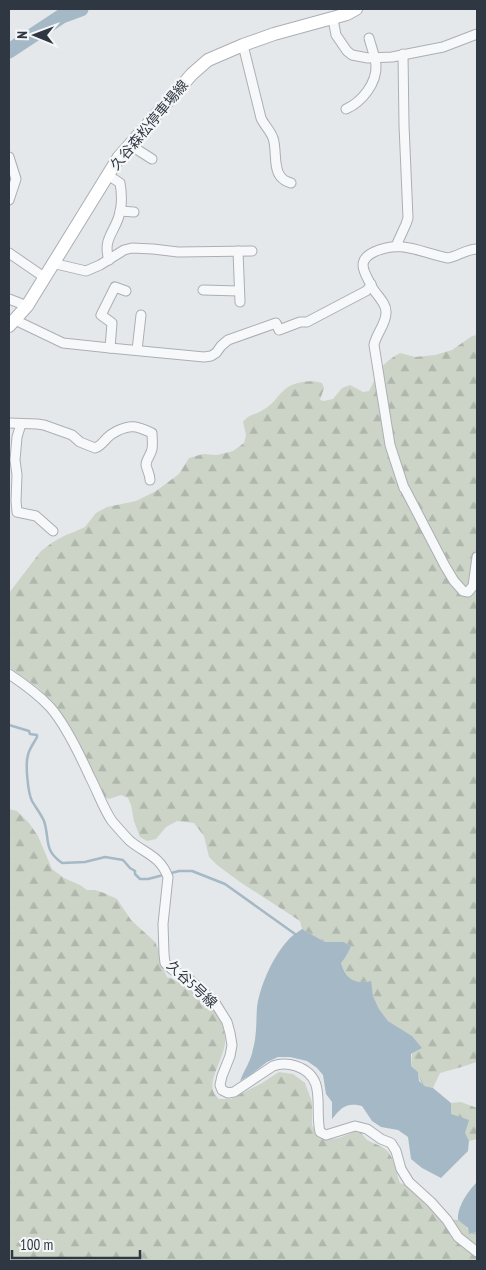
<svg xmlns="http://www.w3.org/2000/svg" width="486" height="1270" viewBox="0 0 486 1270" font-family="'PT Sans Narrow','Noto Sans JP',sans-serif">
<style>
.forest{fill:url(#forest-firs)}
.water{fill:#a5b8c6}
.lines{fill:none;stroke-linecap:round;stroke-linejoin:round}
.stream{stroke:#a5b8c6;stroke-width:2.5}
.river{stroke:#a5b8c6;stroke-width:15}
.street-casing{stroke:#aaafb5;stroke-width:11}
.secondary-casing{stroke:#aaafb5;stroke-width:14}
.street{stroke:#f7f8fa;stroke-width:9}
.secondary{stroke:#fff;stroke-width:12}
.labels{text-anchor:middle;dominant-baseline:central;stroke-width:4.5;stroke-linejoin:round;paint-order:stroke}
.street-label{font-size:14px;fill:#2e3742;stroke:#f5f6f8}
</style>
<defs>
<pattern id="forest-firs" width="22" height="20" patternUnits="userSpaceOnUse" patternTransform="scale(1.25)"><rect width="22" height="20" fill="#cbd4c7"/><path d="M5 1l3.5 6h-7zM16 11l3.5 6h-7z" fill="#afb7ac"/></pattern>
</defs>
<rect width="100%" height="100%" fill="#e5e8eb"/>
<g class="forest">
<path d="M 477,335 L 477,1062 L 458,1068 L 440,1073 L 433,1088 C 422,1086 420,1083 418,1072 L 411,1066 L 412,1054 L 421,1048 L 412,1036 L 388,1021 L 379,1009 L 373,996 L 370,981 C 355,984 346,980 341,963 L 345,958 L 351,947 L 344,942 L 325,942 L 302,929 L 300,921 L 240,882 L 217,865 L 209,857 L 204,836 L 194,823 L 177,821 L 166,827 L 156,839 L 147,841 L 140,837 L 134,821 L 131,805 L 128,798 L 121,795 L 109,799 L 101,796 L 54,703 L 37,687 L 9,667 L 9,593 L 41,551 L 53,542 L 66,535 L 74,532 L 85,527 L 96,513 L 107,507 L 136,501 L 156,491 L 179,474 L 189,458 L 203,454 L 217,455 L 233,451 L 244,443 L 246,435 L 243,422 C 251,412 254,416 263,410 C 273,404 276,398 283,391 C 292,382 310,379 322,383 L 324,388 L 320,400 L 324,401 L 333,399 L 342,388 L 350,385 L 363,392 L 369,391 C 372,386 374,381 376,376 C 380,366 391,358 400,353 L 415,357 L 435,355 L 452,350 L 472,336 Z"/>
<path d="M 9,809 L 17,811 L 29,823 L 38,836 L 52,869 L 64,878 L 80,885 L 87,890 L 95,890 L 104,893 L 117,899 L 131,920 L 155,942 L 163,959 L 163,968 L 167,977 C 178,981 191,987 201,995 C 213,1005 226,1025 225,1042 C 225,1055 207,1082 214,1093 C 215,1096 218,1097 219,1099 L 231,1099 L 262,1083 L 279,1072 L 293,1074 L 305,1083 L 312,1102 L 312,1125 L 318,1138 C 334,1141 341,1138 355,1131 L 362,1133 C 367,1144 376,1142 385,1149 C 394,1155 396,1173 400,1183 C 407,1186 418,1185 424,1189 L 451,1219 C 460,1220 467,1225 470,1234 L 477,1232 L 477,1261 L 9,1261 Z"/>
<path d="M 461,1102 L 477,1108 L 477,1139 L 469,1141 L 450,1114 L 451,1103 Z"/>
</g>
<g class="water">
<path d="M 302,929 L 325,942 L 344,942 L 351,947 L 345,958 L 341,963 C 346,980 355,984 371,981 L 373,996 L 379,1009 L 388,1021 L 412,1036 L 422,1048 L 411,1054 L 411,1066 L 418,1072 L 419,1081 L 425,1086 L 433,1088 L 451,1103 L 451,1114 L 469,1120 L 465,1133 L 469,1141 L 468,1151 L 441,1178 L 422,1168 L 411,1159 L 408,1137 L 398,1130 L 381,1127 L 372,1121 L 362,1106 C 346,1102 341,1108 332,1119 L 332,1102 L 326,1094 L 323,1075 L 317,1068 L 307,1061 L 290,1057 L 278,1057 L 267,1062 L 250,1075 L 240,1081 C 244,1070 251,1061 253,1049 C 257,1035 256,1021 257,1007 C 260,985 274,954 290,938 C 293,935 298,932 302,929 Z"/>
<path d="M 477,1182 L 477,1232 L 469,1234 L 468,1228 L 458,1220 C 457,1207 468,1191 477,1182 Z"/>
</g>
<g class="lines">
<path class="stream" d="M 9,725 L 29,731 L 30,734 L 37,735 L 37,737 C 34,743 29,749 28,755 C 25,764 28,793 32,801 C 36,808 41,814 44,821 C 50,839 43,850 62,863 L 85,862 L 105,857 L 123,860 L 130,868 L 135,871 L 135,874 L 140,879 L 148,879 L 179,871 L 192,871 L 225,884 L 295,934 L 297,937"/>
<path class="river" d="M 9,51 L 62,16 L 81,9"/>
<defs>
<g id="street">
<path d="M 333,19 L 336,35 L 347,51 L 352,55 L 368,58 L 392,57 L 443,47 L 477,34"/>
<path d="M 243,45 L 261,118 C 264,125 270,130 273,138 C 277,149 273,169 281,177 C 283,180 288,182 291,183"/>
<path d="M 346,109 C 362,102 377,83 376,65 C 375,56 371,46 369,38"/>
<path d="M 130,145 L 152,159"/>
<path d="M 9,157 L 16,179 L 9,200"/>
<path d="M 108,175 L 120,183 C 122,194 122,208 118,219 C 112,235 103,241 109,260"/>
<path d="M 120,211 L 134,212"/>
<path d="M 396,246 L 406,224 L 408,218 L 404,125 L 403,54"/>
<path d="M 477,249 C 467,249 458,256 448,258 C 421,253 401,239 374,252 C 355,261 365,273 372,287 C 376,295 387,303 386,313 C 386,324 376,334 374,345 L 390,445 L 404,488 L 405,489 L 445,566 L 454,581 L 463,591 L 468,592 L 473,586 L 477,557"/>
<path d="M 238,251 L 240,302"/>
<path d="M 9,253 L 44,277"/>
<path d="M 52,263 L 86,271 L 100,265 L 124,250 L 132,248 L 153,249 L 178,252 L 252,251"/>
<path d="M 203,290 L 239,291"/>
<path d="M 9,299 L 27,306"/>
<path d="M 15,320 L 63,343 L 110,348 L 204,357 L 211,356 L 216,353 L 221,346 L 228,340 L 276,323 L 279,330 L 300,322 L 307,322 L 366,291 L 369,288 L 371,284"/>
<path d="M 110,348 L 112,323 L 101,315 L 115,287 L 126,291"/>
<path d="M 137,350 L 141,315"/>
<path d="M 9,423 L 37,424 L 44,425 L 72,435 L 80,442 L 95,448 C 101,446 103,442 107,438 C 110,435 113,433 117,431 C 131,424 137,426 152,433 C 152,438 153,444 152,449 C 151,455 146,459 146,465 C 147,470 150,474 150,480"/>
<path d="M 21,424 L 17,437 L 15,460 L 17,475 L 16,501 L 17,512 L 36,516 L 53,531"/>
<path d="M 9,674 C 24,684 38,694 50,707 C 66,725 80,755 90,777 C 97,790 104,810 112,821 C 118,828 124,835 130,841 C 146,854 160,856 168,877 L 163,924 L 164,954 L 165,963 L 173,970 L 190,980 L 204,992 L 214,1001 L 227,1022 L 230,1033 L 232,1045 L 230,1056 L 222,1076 L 220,1085 L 222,1090 L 228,1093 L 234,1092 L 273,1066 C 281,1063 287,1063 296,1066 C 328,1077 314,1107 320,1132 L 326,1135 L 355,1126 L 367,1129 L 381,1139 L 391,1143 L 396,1151 L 401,1169 L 409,1182 L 431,1202 L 447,1220 L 458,1237 L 477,1252"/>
</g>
<path id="secondary" d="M 9,326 L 27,306 L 119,157 L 192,74 L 208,60 L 243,45 L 274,34 L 347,14 L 356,9"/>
</defs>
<use href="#street" class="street-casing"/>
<use href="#secondary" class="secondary-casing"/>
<use href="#street" class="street"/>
<use href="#secondary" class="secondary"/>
</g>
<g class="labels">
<g class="street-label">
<text transform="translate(149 125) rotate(-50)">久谷森松停車場線</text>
<text transform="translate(192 984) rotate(43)">久谷5号線</text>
</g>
</g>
<rect width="486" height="1270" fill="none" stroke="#2e3742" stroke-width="20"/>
<g transform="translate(35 35) rotate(271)" stroke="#f5f6f8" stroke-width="4" paint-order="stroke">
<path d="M0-4L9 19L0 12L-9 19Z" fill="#2e3742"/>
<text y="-8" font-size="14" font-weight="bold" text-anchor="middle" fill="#2e3742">N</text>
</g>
<path d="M12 1250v8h128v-8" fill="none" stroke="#2e3742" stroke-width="2.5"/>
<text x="20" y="1250" font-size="15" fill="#2e3742" stroke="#f5f6f8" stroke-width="4" paint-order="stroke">100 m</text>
</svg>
